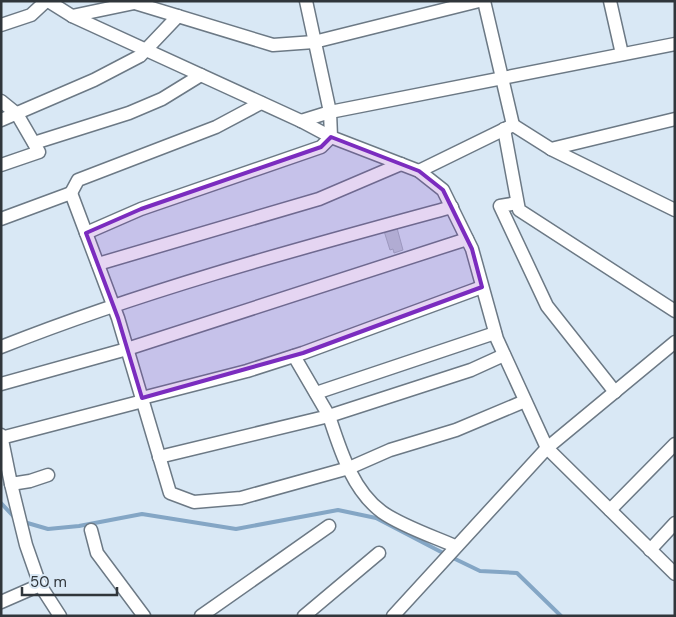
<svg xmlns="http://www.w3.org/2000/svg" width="676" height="617" viewBox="0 0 676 617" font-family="'DM Sans',sans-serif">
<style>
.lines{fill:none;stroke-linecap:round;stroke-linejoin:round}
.stream{stroke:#84a6c5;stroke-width:4}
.building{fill:#beccd9;stroke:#a5b3bf}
.minor-casing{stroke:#6c7985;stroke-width:15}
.minor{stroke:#fff;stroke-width:12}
.marked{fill:#7b2cbf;fill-opacity:0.2;stroke:#7b2cbf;stroke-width:4;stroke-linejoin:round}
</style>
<rect width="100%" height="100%" fill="#d9e8f5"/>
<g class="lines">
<g class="stream">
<path d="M 1,503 L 14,517"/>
<path d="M 24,522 L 48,529 L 79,526 L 142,514 L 236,529 L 338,510 L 376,518 L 445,554"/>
<path d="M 451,557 L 480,571 L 517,573 L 561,616"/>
</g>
</g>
<path class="building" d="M 397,228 L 403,250 L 394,253 L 393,249 L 390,250 L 384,231 Z"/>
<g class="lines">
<defs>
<g id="minor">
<path d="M 48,1 L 72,16 L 301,121 L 331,137 L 419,171 L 443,190 L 472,249 L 497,339 L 547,448 L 393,616"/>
<path d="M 484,1 L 513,125"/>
<path d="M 610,1 L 622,54"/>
<path d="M 135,3 L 273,45 L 314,42 L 479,1"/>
<path d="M 72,16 L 144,1"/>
<path d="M 1,25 L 31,15 L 46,1"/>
<path d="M 1,101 L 17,114 L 39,152 L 1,165"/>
<path d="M 1,120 L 94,80 L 140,56 L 178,16"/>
<path d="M 301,121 L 330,112 L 675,44"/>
<path d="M 504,129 L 519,210 L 675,311"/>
<path d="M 34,143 L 129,113 L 162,99 L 201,75"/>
<path d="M 551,149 L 675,210"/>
<path d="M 419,171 L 513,125 L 551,149 L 675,119"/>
<path d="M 71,193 L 78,180 L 216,127 L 261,103"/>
<path d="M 517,203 L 500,206 L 547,306 L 615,392"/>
<path d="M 1,219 L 71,193 L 118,318 L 170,493 L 194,502 L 241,498 L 349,468 L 390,450 L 456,430 L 525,401"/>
<path d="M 86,233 L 141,209 L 321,147 L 331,137 L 330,112 L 306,1"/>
<path d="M 98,264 L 319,199 L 401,164"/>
<path d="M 675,342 L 547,448 L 675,574"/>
<path d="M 1,347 C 147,289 301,248 452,207"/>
<path d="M 1,384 L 127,349 L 467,239"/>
<path d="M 316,393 L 495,333"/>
<path d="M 142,398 L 247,371 L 303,353 L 482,287"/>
<path d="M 1,435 L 11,484 L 30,481 L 48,475"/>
<path d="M 1,438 L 143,401"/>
<path d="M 159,457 L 329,416 L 294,356"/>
<path d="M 11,484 L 26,545 L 40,585"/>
<path d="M 610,510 L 675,444"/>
<path d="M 91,530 L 97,553 L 144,616"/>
<path d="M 455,546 C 432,536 402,526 382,512 C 352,490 340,449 329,416 L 471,370 L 504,355"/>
<path d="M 650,550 L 675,523"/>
<path d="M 1,602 L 40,585 L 60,616"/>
<path d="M 201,616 L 329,526"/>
<path d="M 304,616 L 379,553"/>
</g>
</defs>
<use href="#minor" class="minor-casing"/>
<use href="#minor" class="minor"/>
</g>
<path class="marked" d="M 331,137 L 419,171 L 443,190 L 472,249 L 482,287 L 303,353 L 142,398 L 118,318 L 86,233 L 141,209 L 321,147 Z"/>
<rect width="676" height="617" fill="none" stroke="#30363b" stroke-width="5"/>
<path d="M22 587v8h95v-8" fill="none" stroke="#30363b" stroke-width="2.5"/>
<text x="30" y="587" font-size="15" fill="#30363b" stroke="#d9e8f5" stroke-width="4" paint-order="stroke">50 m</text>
</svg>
